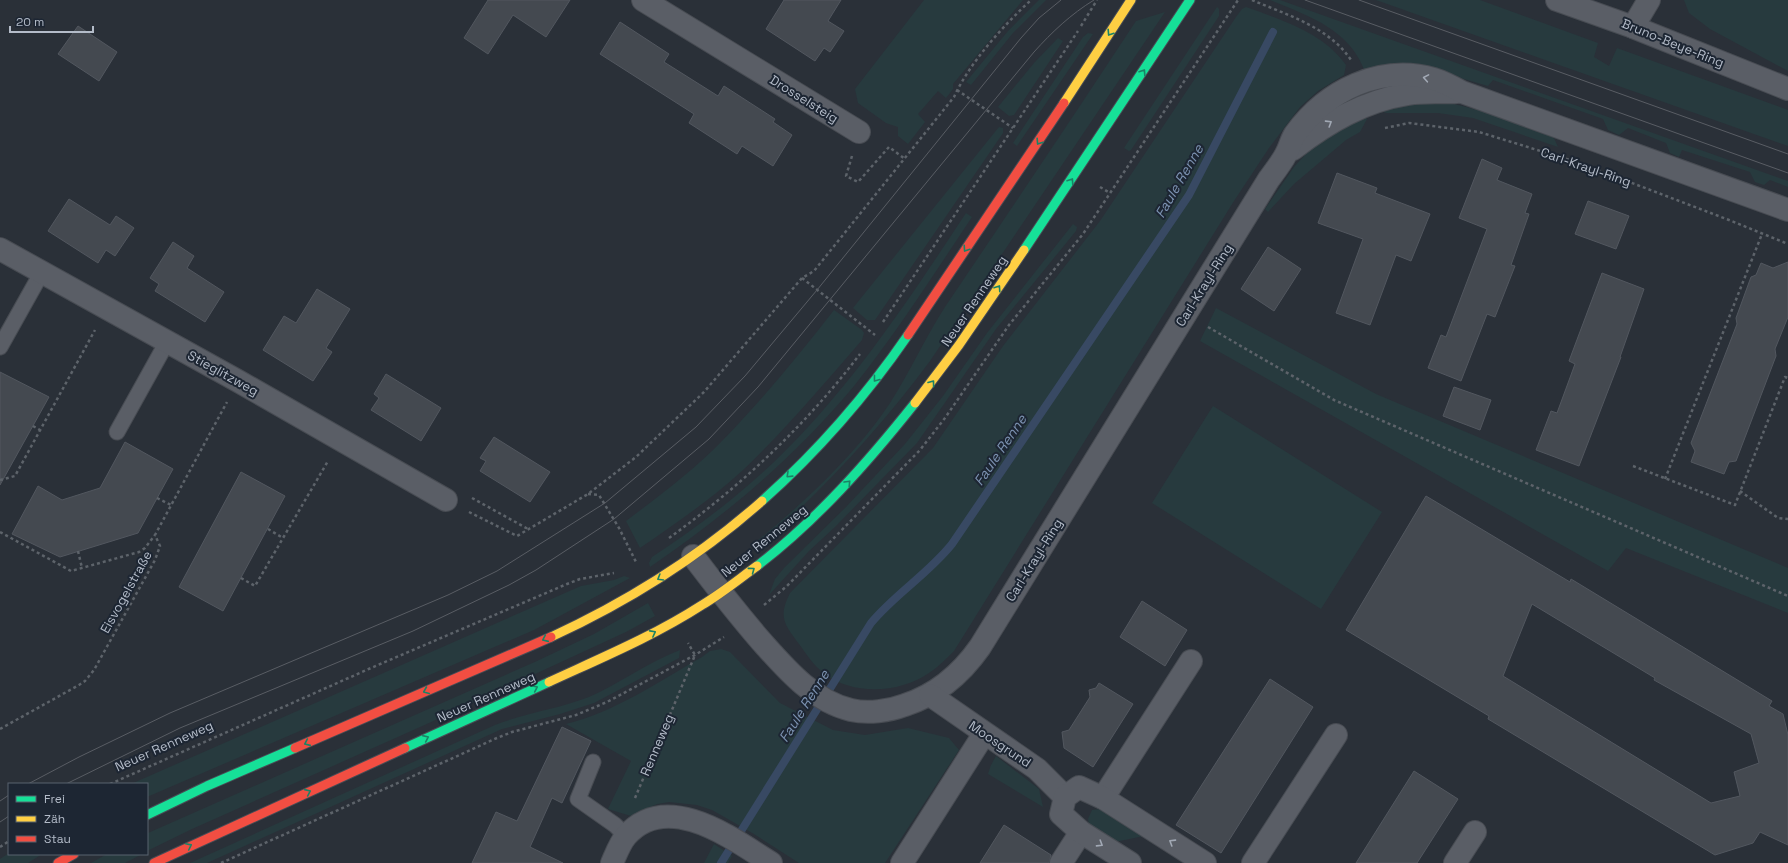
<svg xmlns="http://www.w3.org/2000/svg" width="1788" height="863" viewBox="0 0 1788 863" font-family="'Space Grotesk',sans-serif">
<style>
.green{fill:#273a3e}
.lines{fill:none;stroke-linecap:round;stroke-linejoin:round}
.stream{stroke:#384963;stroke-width:8}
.building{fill:#444950;stroke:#52575f;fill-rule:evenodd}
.lane-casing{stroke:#484c53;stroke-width:17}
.street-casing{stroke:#484c53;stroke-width:24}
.fast-casing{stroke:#484c55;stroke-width:11}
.slow-casing{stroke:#484c55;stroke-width:11}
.jam-casing{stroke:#484c55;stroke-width:11}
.path{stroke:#5d636a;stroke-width:2.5;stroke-dasharray:3 3;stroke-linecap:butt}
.lane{stroke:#5a5e66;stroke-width:15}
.street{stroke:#5a5e66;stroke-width:22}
.fast{stroke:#16e098;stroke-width:9}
.slow{stroke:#ffcf43;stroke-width:9}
.jam{stroke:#f24e42;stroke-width:9}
.tram{stroke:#595d64;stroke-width:1}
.oneway{stroke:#1a8366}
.oneway2{stroke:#a2a9b5}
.labels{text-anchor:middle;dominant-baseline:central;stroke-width:4;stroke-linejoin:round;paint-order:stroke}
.street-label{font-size:13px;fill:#b4bcc9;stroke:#1d2633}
.water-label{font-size:14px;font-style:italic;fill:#7c92b1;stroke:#1d2633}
</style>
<rect width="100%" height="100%" fill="#2a3038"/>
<g class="green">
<path d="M 924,0 L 1023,0 L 953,84 L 953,89 L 946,98 L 938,91 L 918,114 L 925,122 L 908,144 L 898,136 L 898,127 L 886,123 L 858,103 L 855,89 Z"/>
<path d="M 1039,0 L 1046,0 L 1013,33 L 971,85 L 966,82 L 1008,31 Z"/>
<path d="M 1270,0 L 1280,0 L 1788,181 L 1788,187 L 1770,180 L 1764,185 L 1755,182 L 1750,172 L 1682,150 L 1679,157 L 1670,153 L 1666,143 L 1628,128 L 1619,135 L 1608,130 L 1603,119 L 1493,80 L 1488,86 L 1450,75 L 1366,75 C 1352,30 1309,16 1270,0 Z"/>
<path d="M 1376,0 L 1480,0 L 1598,43 L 1594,57 L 1609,66 L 1617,48 L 1788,110 L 1788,146 Z"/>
<path d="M 1684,0 L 1788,0 L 1788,71 L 1710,29 L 1689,13 Z"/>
<path d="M 1217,7 L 1219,9 L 1219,16 L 1131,150 L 1129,151 L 1124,148 Z"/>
<path d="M 1246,7 C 1282,20 1324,33 1346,65 L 1344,75 L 1318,91 L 1300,107 L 1269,148 L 1234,201 L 954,651 C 946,659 938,667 929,673 C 900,693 854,696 825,674 C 814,666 807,655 799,644 C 784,624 778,617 790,593 L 933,448 L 1003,346 L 1100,221 L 1236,17 L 1242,9 Z"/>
<path d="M 1165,12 L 930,361 C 881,427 827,486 765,541 L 761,545 L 758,543 L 757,541 C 803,504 858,452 890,403 C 910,372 925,338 945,307 C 1009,212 1073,117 1136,21 Z"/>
<path d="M 1088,33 L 1093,34 L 1017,146 L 1013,143 L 1083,37 Z"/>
<path d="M 1058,38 L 1063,41 L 1014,115 L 1009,116 L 998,107 L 1034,63 Z"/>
<path d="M 1426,99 C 1473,106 1508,119 1553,136 L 1558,147 L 1473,118 L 1438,113 L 1387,113 L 1379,111 Z"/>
<path d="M 1364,113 L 1367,119 L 1360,132 L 1346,140 L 1294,184 L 1268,212 L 1265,209 L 1294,167 L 1315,144 Z"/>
<path d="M 999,127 L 1003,128 L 1003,133 L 875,320 L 867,320 L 853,308 Z"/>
<path d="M 966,213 L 972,217 C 934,274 897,332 854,386 C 795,457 726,515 650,567 L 649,563 L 652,557 C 695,529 736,498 774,462 C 850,389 908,301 966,213 Z"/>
<path d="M 1073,224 L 1077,227 L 1076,231 L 996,329 L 917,443 L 835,527 L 809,551 L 769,595 L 775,579 L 784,568 L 846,507 L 905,444 L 943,396 L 987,333 Z"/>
<path d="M 1216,308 L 1376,394 L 1788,568 L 1788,613 L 1626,548 L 1608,571 L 1200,341 Z"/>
<path d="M 834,310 L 862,330 L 864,333 L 862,340 C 823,385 785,430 742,471 C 710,500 675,524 640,548 L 626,521 C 659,496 693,471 722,441 C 762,400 799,355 834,310 Z"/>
<path d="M 1213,406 L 1382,512 L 1321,609 L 1152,503 Z"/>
<path d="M 624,576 L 630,578 L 534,630 L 147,797 L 147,784 L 131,784 L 581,586 L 614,580 Z"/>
<path d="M 648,603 L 655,616 L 626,632 L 429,723 L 192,829 L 147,851 L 148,833 L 537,661 L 594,634 Z"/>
<path d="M 721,649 L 730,652 L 780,703 L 833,730 L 865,735 L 908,728 L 949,738 L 959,750 L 885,863 L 799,863 L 754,834 L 712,810 L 697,805 L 669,802 L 657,804 L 631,816 L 608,809 L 631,761 L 566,724 C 615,712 658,682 702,657 L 710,651 Z"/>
<path d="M 680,650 L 679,658 L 594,703 L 560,714 L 502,729 L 207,863 L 190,863 L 495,725 C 525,713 558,709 589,697 C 619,684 650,661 680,650 Z"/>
<path d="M 996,756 L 1039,789 L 1043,807 L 988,774 L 991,765 Z"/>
<path d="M 1100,809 L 1144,836 L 1115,842 L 1089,825 L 1088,819 L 1092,810 Z"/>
<path d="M 714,844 L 732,856 L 728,863 L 704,863 Z"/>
<path d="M 9,853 L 9,854 L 42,854 L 28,863 L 0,863 L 0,859 Z"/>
<path d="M 107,854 L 142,854 L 125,863 L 91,863 Z"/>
</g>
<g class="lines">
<path class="stream" d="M 721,863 L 871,623 C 895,594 928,574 952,544 L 1189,195 L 1273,32"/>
</g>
<g class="building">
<path d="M 488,0 L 570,0 L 546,37 L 513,15 L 488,54 L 464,38 Z"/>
<path d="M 784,0 L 841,0 L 828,21 L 844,31 L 830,52 L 824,48 L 815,61 L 766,29 Z"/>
<path d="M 620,22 L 669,54 L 664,62 L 718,96 L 724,86 L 775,119 L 773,122 L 792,135 L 773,166 L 742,146 L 737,154 L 689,123 L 694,114 L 600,54 Z"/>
<path d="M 78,26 L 117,52 L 99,81 L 58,54 Z"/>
<path d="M 1482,159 L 1502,168 L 1497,180 L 1532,194 L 1525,213 L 1529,214 L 1511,265 L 1515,266 L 1495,317 L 1487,314 L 1461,381 L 1428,368 L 1441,335 L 1446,337 L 1487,229 L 1459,218 Z"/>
<path d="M 1337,173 L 1377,188 L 1375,193 L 1430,214 L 1411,261 L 1396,255 L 1370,325 L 1336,313 L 1363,239 L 1318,223 Z"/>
<path d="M 69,199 L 110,225 L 116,216 L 134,228 L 115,256 L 106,250 L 98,263 L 48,231 Z"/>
<path d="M 1588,201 L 1629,216 L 1616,249 L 1575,234 Z"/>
<path d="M 173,242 L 194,256 L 187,268 L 224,292 L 205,322 L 155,291 L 159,284 L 150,278 Z"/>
<path d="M 1268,247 L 1301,269 L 1274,311 L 1241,289 Z"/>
<path d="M 1788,262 L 1788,317 L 1775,349 L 1776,356 L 1736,461 L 1729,462 L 1724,474 L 1691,462 L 1695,451 L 1691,443 L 1737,324 L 1736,318 L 1751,277 L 1756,275 L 1761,263 L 1773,268 Z"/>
<path d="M 1602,273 L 1644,289 L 1620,357 L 1621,357 L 1579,466 L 1536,450 L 1551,411 L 1557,413 L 1575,364 L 1569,361 Z"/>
<path d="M 317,289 L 350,309 L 326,348 L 332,352 L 313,381 L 263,350 L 284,316 L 296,323 Z"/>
<path d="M 0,372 L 49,397 L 0,485 Z"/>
<path d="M 386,374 L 441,408 L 421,441 L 371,410 L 379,398 L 374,394 Z"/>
<path d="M 1454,387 L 1491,400 L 1480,430 L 1443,416 Z"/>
<path d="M 494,437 L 550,472 L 530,502 L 480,471 L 486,461 L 480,458 Z"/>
<path d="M 125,442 L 173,469 L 138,533 L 60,557 L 12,534 L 38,486 L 62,500 L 100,488 Z"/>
<path d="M 241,472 L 285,496 L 223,611 L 179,587 Z"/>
<path d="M 1426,496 L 1570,582 L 1571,579 L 1772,701 L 1769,706 L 1783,714 L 1788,735 L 1788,845 L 1760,832 L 1753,843 L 1715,855 L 1488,719 L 1489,716 L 1346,630 ZM 1532,604 L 1655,678 L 1654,680 L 1751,734 L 1759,763 L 1734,772 L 1740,796 L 1711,803 L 1503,676 Z"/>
<path d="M 1142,601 L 1187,630 L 1165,666 L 1120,637 Z"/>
<path d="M 1270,679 L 1313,707 L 1221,853 L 1176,825 Z"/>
<path d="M 1099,683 L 1133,704 L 1093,767 L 1064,748 L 1062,732 L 1069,730 L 1090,697 L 1089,690 L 1096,688 Z"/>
<path d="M 562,727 L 591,741 L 562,803 L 552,798 L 530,847 L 563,863 L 472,863 L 496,812 L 517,821 Z"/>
<path d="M 1414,771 L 1458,799 L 1417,863 L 1356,863 Z"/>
<path d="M 1004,825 L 1051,855 L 1049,863 L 980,863 Z"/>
</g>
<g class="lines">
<defs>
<g id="lane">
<path d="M 0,347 L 42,272"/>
<path d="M 117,432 L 167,342"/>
<path d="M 593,762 L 578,799 L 615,825 L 626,836"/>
</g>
<g id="street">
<path d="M 643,0 L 859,132"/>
<path d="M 1557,0 L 1633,27 L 1788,89"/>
<path d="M 1633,27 L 1649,0"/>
<path d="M 1293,149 C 1328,122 1364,101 1408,94 C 1424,91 1441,93 1457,92"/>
<path d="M 0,249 L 238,381 L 446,500"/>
<path d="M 693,556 C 715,585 737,613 761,641 C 786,669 813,701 851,710 C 868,714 889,711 905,705 C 936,695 961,674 980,647 L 1269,179 C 1275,171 1282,162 1286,154 C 1290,147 1291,140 1295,134 C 1327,90 1380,64 1434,79 C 1444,82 1453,87 1462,92 L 1788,210"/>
<path d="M 930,695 L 1037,769 L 1065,797"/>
<path d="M 1103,798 L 1191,661"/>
<path d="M 612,863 C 616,854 620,843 626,836 C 667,789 733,839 771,863"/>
<path d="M 902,863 L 984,734"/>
<path d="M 1061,863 L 1081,832"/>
<path d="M 1130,863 L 1081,832 L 1061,814 L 1065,797 L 1079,787 L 1103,798 L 1205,863"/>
<path d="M 1253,863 L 1336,735"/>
<path d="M 1455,863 L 1475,832"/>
</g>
<g id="fast">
<path d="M 1024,250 L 1190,0"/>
<path d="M 762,501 C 817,452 866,396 908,335"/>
<path d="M 757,566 C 817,520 868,462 915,403"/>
<path d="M 405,748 L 549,682"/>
<path d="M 147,815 L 207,786 L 295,748"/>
</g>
<g id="slow">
<path d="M 1064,103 L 1131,0"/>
<path d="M 915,403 L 959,345 L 1024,250"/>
<path d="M 551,637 C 627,602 700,556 762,501"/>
<path d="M 549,682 C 601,658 654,636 702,605 C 722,593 739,579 757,566"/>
</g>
<g id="jam">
<path d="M 908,335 L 1064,103"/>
<path d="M 295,748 L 551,637"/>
<path d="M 58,863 L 74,854"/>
<path d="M 154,863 L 405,748"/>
</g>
</defs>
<use href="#lane" class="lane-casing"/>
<use href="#street" class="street-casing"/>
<use href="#fast" class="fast-casing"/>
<use href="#slow" class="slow-casing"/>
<use href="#jam" class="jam-casing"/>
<g class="path">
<path d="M 1252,0 C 1287,15 1329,27 1351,60"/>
<path d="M 1081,26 L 1097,0"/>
<path d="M 957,90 L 1013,128"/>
<path d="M 1385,128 L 1409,123 L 1479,132 L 1573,161"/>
<path d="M 852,156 L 846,176 L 858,182 L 889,147 L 905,159"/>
<path d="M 1598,170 L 1729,220 L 1788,244"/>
<path d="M 1100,187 L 1110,193"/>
<path d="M 802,278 L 875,335"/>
<path d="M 883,322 L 1078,31"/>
<path d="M 1208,327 L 1334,400 L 1788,596"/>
<path d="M 33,426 L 40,430"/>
<path d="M 1633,466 L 1735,505 L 1785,377 L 1788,378"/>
<path d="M 1665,479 L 1762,234"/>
<path d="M 0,480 L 15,476 L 95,330"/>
<path d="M 1740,491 L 1778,518 L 1788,519"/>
<path d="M 588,494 L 599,495 L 619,528 L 636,562"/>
<path d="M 157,498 L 171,505"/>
<path d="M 472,498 L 528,529"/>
<path d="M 469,512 L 517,536 L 588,494 L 636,457 L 704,392 L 802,278 L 814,271 L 954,97 C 970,62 1003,26 1031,0"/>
<path d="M 268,529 L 283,538"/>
<path d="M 0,532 L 71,571 L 139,552 L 145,548 L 155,535"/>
<path d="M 669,538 C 741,486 806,425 860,354"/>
<path d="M 78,551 L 82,568"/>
<path d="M 241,578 L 255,586 L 328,461"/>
<path d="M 764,605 L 787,586 L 920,450 L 945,418 L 1009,325 L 1083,234 L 1238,0"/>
<path d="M 0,729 L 79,685 L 85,681 L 94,670 L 155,560 L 160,546 L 155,535 L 227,402"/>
<path d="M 110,784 L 371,668 L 567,584 L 580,579 L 614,573"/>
<path d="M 635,798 L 695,655 L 688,643"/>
<path d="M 0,847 L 9,841"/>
<path d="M 221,863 L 497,738 L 512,732 L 576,715 L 607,702 L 695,655 L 724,637"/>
</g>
<use href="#lane" class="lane"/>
<use href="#street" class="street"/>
<use href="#fast" class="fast"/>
<use href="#slow" class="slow"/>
<use href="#jam" class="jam"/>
<g class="tram">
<path d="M 1305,0 L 1788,173"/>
<path d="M 1359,0 L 1788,154"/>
<path d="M 28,784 L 79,757 L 170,713 L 448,595 L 497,571 L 605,503 L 696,427 L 745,376 L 817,290 L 1021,38 L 1039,18 L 1061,0"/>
<path d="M 66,784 L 180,728 L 413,631 L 509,585 L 536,570 L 614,519 L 709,439 L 758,387 L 1034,52 C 1052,32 1071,14 1094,0"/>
<path d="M 0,801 L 9,795"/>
<path d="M 0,822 L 9,816"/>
</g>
</g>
<defs><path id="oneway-chevron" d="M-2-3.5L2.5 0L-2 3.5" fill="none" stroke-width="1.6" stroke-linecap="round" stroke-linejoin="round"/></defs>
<g class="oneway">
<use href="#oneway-chevron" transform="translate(1110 33) rotate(123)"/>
<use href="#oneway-chevron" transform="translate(1143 72) rotate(-57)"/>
<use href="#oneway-chevron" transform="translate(1039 142) rotate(123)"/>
<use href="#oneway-chevron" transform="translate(1071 181) rotate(-56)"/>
<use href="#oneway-chevron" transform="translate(966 249) rotate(124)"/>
<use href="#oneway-chevron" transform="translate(998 288) rotate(-56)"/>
<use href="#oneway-chevron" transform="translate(876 379) rotate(128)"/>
<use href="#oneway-chevron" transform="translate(932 383) rotate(-53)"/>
<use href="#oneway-chevron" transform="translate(789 475) rotate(136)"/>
<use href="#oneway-chevron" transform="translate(848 483) rotate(-47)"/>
<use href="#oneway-chevron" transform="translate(752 570) rotate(-37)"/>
<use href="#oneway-chevron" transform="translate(660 578) rotate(149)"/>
<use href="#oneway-chevron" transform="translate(653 633) rotate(-28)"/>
<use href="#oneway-chevron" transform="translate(545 639) rotate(156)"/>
<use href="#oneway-chevron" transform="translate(535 688) rotate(-24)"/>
<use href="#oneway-chevron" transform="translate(426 691) rotate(157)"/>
<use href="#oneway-chevron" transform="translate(426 738) rotate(-24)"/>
<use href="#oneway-chevron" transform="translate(307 743) rotate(156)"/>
<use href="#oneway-chevron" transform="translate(308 792) rotate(-24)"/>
<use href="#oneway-chevron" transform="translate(189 846) rotate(-26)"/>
</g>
<g class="oneway2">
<use href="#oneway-chevron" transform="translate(1426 78) rotate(-170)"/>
<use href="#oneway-chevron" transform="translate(1329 123) rotate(-32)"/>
<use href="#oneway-chevron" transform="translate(1172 842) rotate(-148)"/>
<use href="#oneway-chevron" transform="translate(1100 844) rotate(32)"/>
</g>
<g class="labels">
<g class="street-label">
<text transform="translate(1673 43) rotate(22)">Bruno-Beye-Ring</text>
<text transform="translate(804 99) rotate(32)">Drosselsteig</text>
<text transform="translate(1586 167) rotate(19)">Carl-Krayl-Ring</text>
<text transform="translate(1204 285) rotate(-58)">Carl-Krayl-Ring</text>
<text transform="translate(974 301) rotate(-56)">Neuer Renneweg</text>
<text transform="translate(223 373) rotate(29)">Stieglitzweg</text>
<text transform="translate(764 541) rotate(-39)">Neuer Renneweg</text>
<text transform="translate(1034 560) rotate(-58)">Carl-Krayl-Ring</text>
<text transform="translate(126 592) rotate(-61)">Eisvogelstraße</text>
<text transform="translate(486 697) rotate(-24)">Neuer Renneweg</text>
<text transform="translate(1000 744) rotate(34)">Moosgrund</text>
<text transform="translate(657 745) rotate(-67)">Renneweg</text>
<text transform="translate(164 746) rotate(-24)">Neuer Renneweg</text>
</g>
<g class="water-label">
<text transform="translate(1179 181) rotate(-60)">Faule Renne</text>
<text transform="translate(1000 450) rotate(-56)">Faule Renne</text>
<text transform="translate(804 706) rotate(-58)">Faule Renne</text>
</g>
</g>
<rect x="8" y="783" width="140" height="72" fill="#1d2633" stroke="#59626f"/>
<rect x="16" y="796" width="20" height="6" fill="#16e098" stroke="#59626f"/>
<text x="44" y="803" font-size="12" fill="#b4bcc9">Frei</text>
<rect x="16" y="816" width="20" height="6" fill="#ffcf43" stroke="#59626f"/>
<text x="44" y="823" font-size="12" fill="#b4bcc9">Zäh</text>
<rect x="16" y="836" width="20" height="6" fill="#f24e42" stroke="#59626f"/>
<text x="44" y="843" font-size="12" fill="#b4bcc9">Stau</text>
<path d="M10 26v6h83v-6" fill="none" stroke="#b4bcc9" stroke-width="2"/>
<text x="16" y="26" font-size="12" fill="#b4bcc9" stroke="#1d2633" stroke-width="3" paint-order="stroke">20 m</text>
</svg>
